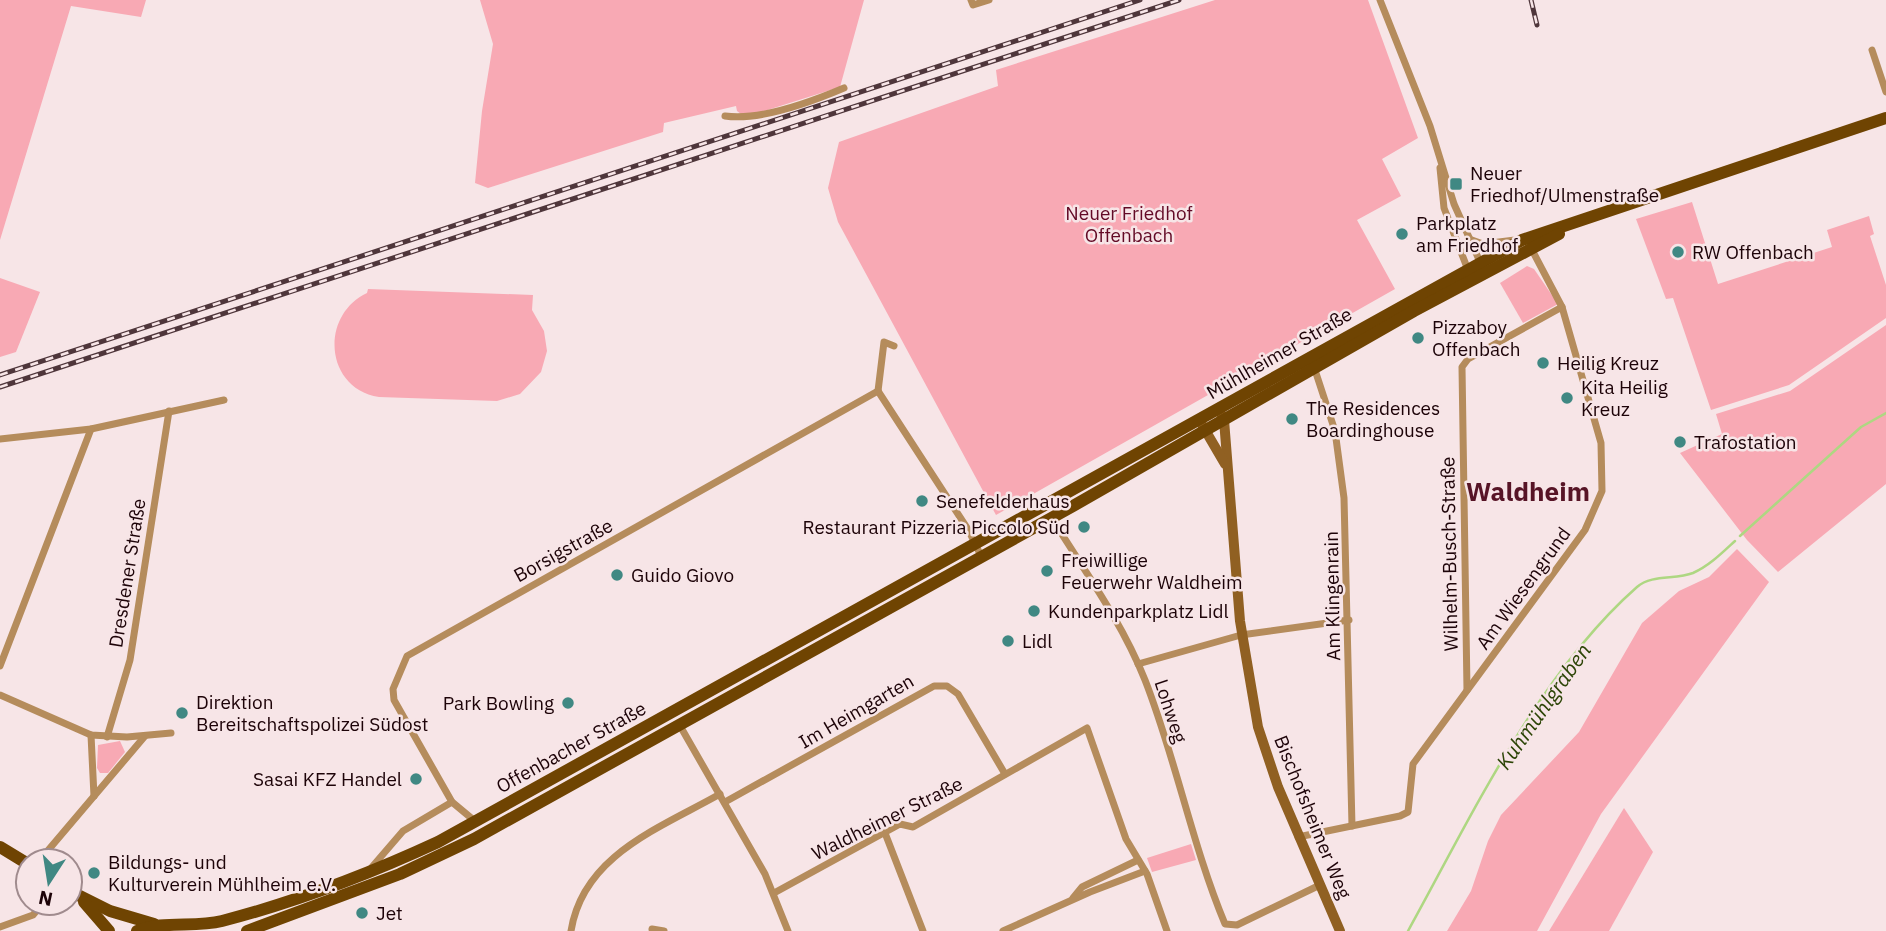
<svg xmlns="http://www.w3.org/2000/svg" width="1886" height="931" viewBox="0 0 1886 931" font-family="'IBM Plex Sans',sans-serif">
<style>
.green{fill:#f8a9b4}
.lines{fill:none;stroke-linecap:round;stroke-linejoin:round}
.stream{stroke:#aed782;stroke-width:2.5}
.street{stroke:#b58c5c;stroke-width:7}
.secondary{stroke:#906022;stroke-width:10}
.primary{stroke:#6f4402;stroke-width:12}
.rail-casing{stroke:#4f363b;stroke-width:5}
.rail{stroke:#f7e5e7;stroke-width:2.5;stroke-dasharray:8;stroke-linecap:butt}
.poi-dot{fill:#408883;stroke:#f7e5e7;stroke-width:2.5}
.labels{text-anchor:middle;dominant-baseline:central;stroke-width:5;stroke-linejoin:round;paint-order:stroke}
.poi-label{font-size:19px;fill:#1d0308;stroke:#f7e5e7;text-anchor:start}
.park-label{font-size:19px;fill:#630a26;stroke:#f7e5e7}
.street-label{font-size:19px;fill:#1d0308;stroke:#f7e5e7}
.water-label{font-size:21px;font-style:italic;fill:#2d4507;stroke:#f7e5e7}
.district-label{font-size:26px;font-weight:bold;fill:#571426;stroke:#f7e5e7}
</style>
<rect width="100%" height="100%" fill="#f7e5e7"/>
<g class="green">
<path d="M 0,0 L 146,0 L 141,17 L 71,6 L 0,240 Z"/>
<path d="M 480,0 L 864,0 L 840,87 L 745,117 L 737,111 L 736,106 L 664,123 L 663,132 L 488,188 L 475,183 L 482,111 L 493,44 Z"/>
<path d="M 1215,0 L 1368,0 L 1418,138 L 1382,159 L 1401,196 L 1357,220 L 1395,289 L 996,515 L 838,222 L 828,188 L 839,142 L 998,86 L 996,70 Z"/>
<path d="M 1692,202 L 1718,284 L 1832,247 L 1827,230 L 1869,216 L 1874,234 L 1870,236 L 1886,285 L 1886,318 L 1789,385 L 1711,410 L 1673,298 L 1666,299 L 1636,219 Z"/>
<path d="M 1527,266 L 1534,269 L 1558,304 L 1523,323 L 1500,283 Z"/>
<path d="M 0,278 L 40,292 L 16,352 L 0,357 Z"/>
<path d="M 368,289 L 533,295 L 532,310 L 544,331 L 547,351 L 541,372 L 520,394 L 497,401 L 379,397 C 324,388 320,315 367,293 Z"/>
<path d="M 1886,325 L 1886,484 L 1778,572 L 1747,540 L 1680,453 L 1722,434 L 1716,414 L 1790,391 Z"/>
<path d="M 1737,549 L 1769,582 L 1601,814 L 1537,931 L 1447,931 L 1471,891 L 1488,841 L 1501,815 L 1579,732 L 1642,623 L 1679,591 L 1709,577 Z"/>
<path d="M 120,741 L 125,752 L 108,773 L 100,773 L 97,768 L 98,745 Z"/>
<path d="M 1624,808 L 1653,852 L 1609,931 L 1549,931 Z"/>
<path d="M 1191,844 L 1196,860 L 1152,872 L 1147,858 Z"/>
</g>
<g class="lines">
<g class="stream">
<path d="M 1740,536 L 1861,427 L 1886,413"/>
<path d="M 1408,931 C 1471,817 1538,674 1637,587 C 1652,574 1675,580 1693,573 C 1709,566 1722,553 1735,541"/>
</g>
<g class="street">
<path d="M 971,0 L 973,5 L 989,0"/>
<path d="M 1380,0 L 1430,126 L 1454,204 L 1481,264"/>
<path d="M 1872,50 L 1886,92"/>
<path d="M 725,116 C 759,121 811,102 844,88"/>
<path d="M 1440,168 L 1444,208 L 1468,270"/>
<path d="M 1469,239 L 1483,244 L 1515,240"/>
<path d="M 1315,370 L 1335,431 L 1344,498 L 1352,826"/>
<path d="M 878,391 L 969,531 L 981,556"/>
<path d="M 878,391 L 884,342 L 894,346"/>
<path d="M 0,439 L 91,429 L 224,400"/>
<path d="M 1051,517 C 1084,570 1122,622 1145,680 C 1176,759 1192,845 1225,924 L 1237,925 L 1320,885"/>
<path d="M 1138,664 L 1241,635 L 1349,620"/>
<path d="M 0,666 L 91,429"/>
<path d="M 1467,690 L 1462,367 L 1468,359 L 1562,307"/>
<path d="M 0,695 L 91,735 L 127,737 L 171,733"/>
<path d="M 679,724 L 765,874 L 788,931"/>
<path d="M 91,735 L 94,796"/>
<path d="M 107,737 L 130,660 L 169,411"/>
<path d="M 725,802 L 934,686 L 947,686 L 958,694 L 1005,774"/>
<path d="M 476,822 L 452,802 L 394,700 L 393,689 L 407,656 L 878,391"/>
<path d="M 885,833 L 923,931"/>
<path d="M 1298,837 L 1400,816 L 1408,812 L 1413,764 L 1585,530 L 1602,491 L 1601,443 L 1562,307 L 1531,248"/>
<path d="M 39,861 L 145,736"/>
<path d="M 372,867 L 403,831 L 452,802"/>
<path d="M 774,893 L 900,824 L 913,827 L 1087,728 L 1126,839 L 1147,874 L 1167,931"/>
<path d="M 1073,898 L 1082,887 L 1138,860"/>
<path d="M 0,927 L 33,915 L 43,903"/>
<path d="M 652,929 L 664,931"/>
<path d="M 571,931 C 583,855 660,828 720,794"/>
<path d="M 1003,931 L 1090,892 L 1145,871"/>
</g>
<g class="secondary">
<path d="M 1221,414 L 1224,420 L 1240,621 L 1258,727 L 1278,787 L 1340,931"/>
<path d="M 1201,423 L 1225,464"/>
</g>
<g class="primary">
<path d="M 0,847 L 28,864"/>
<path d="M 70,891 L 110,911 L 154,924"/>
<path d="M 84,902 L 109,931"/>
<path d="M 137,931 C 163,920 194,928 222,921 C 295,902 369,874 438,842 L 1522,240 L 1886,118"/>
<path d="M 247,931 L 400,874 L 474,839 L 1073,506 L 1414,311 L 1559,234"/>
</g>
<defs>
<g id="rail">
<path d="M 1531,0 L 1537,25"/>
<path d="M 0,375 L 1140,0"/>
<path d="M 0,387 L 1179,0"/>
</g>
</defs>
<use href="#rail" class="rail-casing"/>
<use href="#rail" class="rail"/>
</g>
<g class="poi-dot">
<rect x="1449" y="177" width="14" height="14" rx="3.5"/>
<circle cx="1402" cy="234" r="7"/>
<circle cx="1678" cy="252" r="7"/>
<circle cx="1418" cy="338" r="7"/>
<circle cx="1543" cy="363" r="7"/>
<circle cx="1567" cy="398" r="7"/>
<circle cx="1292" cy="419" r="7"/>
<circle cx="1680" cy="442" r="7"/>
<circle cx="922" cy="501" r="7"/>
<circle cx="1084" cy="527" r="7"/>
<circle cx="1047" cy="571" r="7"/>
<circle cx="617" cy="575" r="7"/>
<circle cx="1034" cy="611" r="7"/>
<circle cx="1008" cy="641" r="7"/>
<circle cx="568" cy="703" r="7"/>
<circle cx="182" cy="713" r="7"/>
<circle cx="416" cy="779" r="7"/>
<circle cx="94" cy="873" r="7"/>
<circle cx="362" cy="913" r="7"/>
</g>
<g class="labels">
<g class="poi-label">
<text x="1470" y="173">Neuer<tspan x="1470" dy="22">Friedhof/Ulmenstraße</tspan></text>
<text x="1416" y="223">Parkplatz<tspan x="1416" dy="22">am Friedhof</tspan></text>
<text x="1692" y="252">RW Offenbach</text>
<text x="1432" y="327">Pizzaboy<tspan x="1432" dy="22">Offenbach</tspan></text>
<text x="1557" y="363">Heilig Kreuz</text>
<text x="1581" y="387">Kita Heilig<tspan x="1581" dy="22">Kreuz</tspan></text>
<text x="1306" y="408">The Residences<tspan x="1306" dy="22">Boardinghouse</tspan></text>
<text x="1694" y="442">Trafostation</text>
<text x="936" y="501">Senefelderhaus</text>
<text x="1070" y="527" text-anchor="end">Restaurant Pizzeria Piccolo Süd</text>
<text x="1061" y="560">Freiwillige<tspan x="1061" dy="22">Feuerwehr Waldheim</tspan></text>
<text x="631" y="575">Guido Giovo</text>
<text x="1048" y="611">Kundenparkplatz Lidl</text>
<text x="1022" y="641">Lidl</text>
<text x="196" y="702">Direktion<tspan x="196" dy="22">Bereitschaftspolizei Südost</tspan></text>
<text x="554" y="703" text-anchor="end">Park Bowling</text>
<text x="402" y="779" text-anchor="end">Sasai KFZ Handel</text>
<text x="108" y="862">Bildungs- und<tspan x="108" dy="22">Kulturverein Mühlheim e.V.</tspan></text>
<text x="376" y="913">Jet</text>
</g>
<g class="park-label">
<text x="1129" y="213">Neuer Friedhof<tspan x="1129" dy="22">Offenbach</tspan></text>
</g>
<g class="street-label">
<text transform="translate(1279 353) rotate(-30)">Mühlheimer Straße</text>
<text transform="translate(563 550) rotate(-29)">Borsigstraße</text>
<text transform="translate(1449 554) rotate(-91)">Wilhelm-Busch-Straße</text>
<text transform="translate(127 573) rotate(-81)">Dresdener Straße</text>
<text transform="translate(1523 588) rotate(-54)">Am Wiesengrund</text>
<text transform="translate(1332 596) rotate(-91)">Am Klingenrain</text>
<text transform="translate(856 711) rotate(-30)">Im Heimgarten</text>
<text transform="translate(1171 711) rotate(72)">Lohweg</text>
<text transform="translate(571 747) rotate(-29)">Offenbacher Straße</text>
<text transform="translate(1313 817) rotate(68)">Bischofsheimer Weg</text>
<text transform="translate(887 818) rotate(-26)">Waldheimer Straße</text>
</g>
<g class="water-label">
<text transform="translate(1543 706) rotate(-55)">Kuhmühlgraben</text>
</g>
<g class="district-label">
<text x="1528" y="491">Waldheim</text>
</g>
</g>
<g transform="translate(49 882) rotate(192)"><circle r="33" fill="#f7e5e7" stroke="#a08b8e" stroke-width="2"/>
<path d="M0-5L12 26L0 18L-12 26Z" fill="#408883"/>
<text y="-10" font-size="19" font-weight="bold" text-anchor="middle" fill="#1d0308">N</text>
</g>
</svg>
